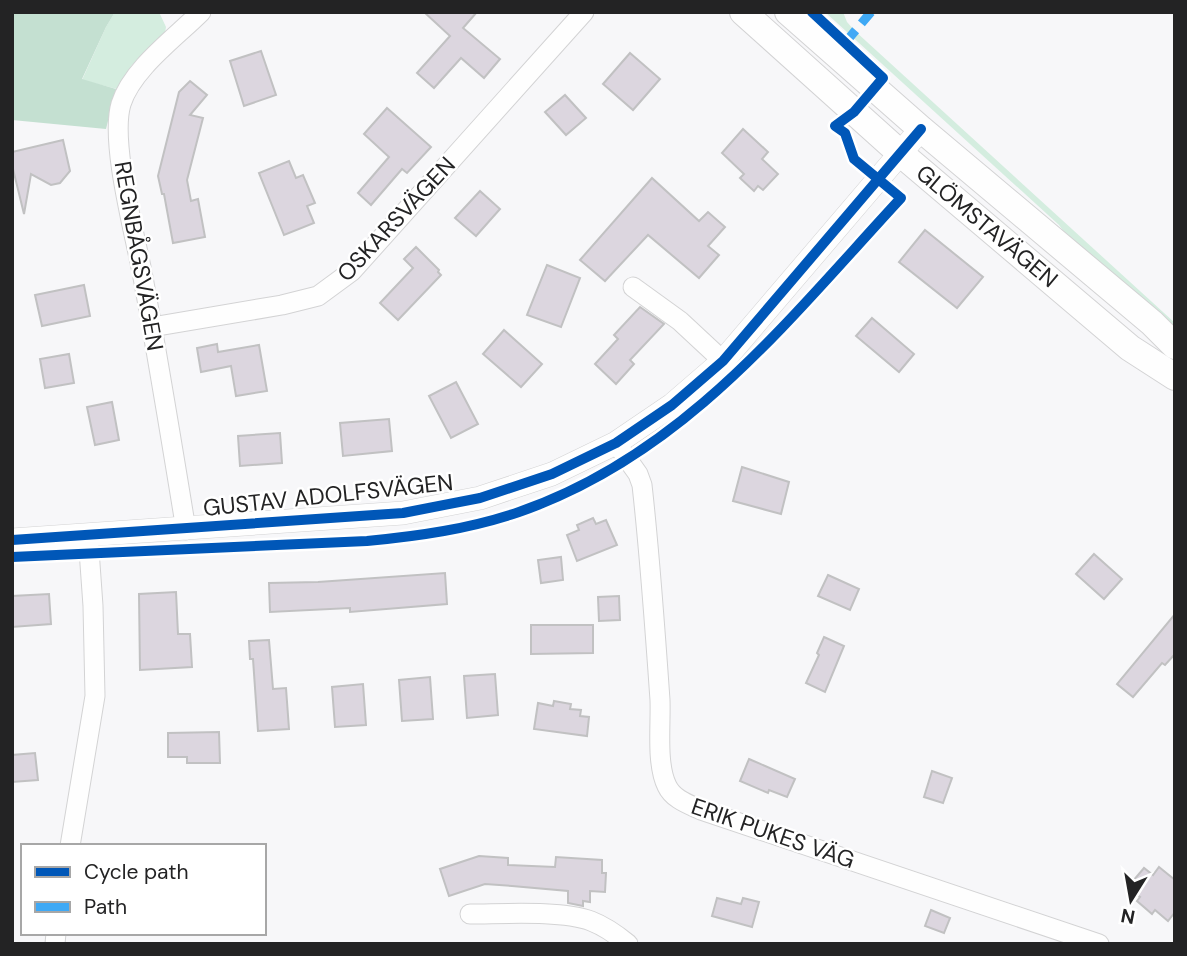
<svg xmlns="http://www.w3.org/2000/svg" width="1187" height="956" viewBox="0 0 1187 956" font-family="'DM Sans',sans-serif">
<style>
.green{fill:#d4eddf}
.forest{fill:#c4e0d1}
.building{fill:#dcd6df;stroke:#c1c1c2;stroke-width:2}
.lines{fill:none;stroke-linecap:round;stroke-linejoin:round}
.minor-casing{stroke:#d3d3d4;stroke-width:21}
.tertiary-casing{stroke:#d3d3d4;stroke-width:24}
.secondary-casing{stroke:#d3d3d4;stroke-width:28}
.minor{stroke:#fefefe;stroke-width:19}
.tertiary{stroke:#fefefe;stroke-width:23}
.secondary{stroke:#fefefe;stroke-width:26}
.quiet{stroke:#3fa9f5;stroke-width:9;stroke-dasharray:18 9;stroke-linecap:butt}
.cycleway-casing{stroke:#fff;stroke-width:15}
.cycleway{stroke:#0057b8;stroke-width:10}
.labels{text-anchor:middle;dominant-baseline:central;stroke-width:5;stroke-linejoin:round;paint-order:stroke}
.street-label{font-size:23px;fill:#232324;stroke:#fff}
</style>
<rect width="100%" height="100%" fill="#f7f7f9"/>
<g class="green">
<path d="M 115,12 L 159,12 L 166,27 L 165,33 L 132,65 L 117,89 L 82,80 L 106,27 Z"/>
<path d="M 825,12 L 843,12 L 847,22 L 855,31 L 1175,323 L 1175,331 L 1067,236 L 1059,225 Z"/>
</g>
<path class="forest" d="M 12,12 L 115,12 L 106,27 L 82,79 L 116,89 L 106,129 L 12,120 Z"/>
<g class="building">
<path d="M 424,12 L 477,12 L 463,28 L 500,59 L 484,78 L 461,58 L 434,88 L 417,73 L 450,36 Z"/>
<path d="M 261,51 L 276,95 L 244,106 L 230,61 Z"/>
<path d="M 630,53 L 660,79 L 633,110 L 603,84 Z"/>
<path d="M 190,81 L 207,95 L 190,115 L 203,118 L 187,180 L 191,201 L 198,199 L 205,237 L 173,243 L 164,194 L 162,194 L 158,176 L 179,92 Z"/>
<path d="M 565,95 L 586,118 L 566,135 L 545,112 Z"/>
<path d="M 387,108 L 431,147 L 407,173 L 402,169 L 371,205 L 358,193 L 389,157 L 364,134 Z"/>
<path d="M 743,129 L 768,152 L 762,159 L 778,174 L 763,190 L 758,186 L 754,191 L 740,178 L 744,174 L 722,153 Z"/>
<path d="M 63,140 L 70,171 L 60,183 L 51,185 L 31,174 L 24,214 L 12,165 L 12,152 Z"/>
<path d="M 289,161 L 296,178 L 303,175 L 315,203 L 307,206 L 314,223 L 284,235 L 259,173 Z"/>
<path d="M 652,178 L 699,221 L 708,212 L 725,227 L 708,246 L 719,255 L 699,278 L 648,235 L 605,281 L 580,260 Z"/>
<path d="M 480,191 L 500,209 L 476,236 L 455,218 Z"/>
<path d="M 925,230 L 983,277 L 957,308 L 899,262 Z"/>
<path d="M 416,247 L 439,270 L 438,272 L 441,275 L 398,320 L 380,303 L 413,268 L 404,259 Z"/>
<path d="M 547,265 L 580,278 L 561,327 L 527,315 Z"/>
<path d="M 84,285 L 90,316 L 42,326 L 35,295 Z"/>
<path d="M 640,307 L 664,324 L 630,360 L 634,364 L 616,384 L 595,364 L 618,339 L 614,335 Z"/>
<path d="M 872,318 L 914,354 L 899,372 L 856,336 Z"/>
<path d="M 504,330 L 542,364 L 521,387 L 483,354 Z"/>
<path d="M 217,344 L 218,352 L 259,345 L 267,391 L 236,396 L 231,366 L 201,372 L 197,348 Z"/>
<path d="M 69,354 L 74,383 L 45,388 L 40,359 Z"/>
<path d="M 456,382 L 478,424 L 451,438 L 429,396 Z"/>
<path d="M 112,402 L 119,440 L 95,445 L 87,407 Z"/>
<path d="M 389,419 L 392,451 L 343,456 L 340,423 Z"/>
<path d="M 280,433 L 282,463 L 240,466 L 238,436 Z"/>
<path d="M 742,467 L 789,482 L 781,514 L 733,501 Z"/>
<path d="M 593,518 L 596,524 L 606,520 L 617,545 L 577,561 L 567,535 L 579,530 L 577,525 Z"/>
<path d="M 1094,554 L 1122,579 L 1104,599 L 1076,574 Z"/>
<path d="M 561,557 L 563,580 L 541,583 L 538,560 Z"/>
<path d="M 445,573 L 447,604 L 350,612 L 350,608 L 270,612 L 269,583 L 318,582 Z"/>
<path d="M 828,575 L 859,589 L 850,610 L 818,596 Z"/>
<path d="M 176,592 L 178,634 L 190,634 L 192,667 L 140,670 L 139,594 Z"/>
<path d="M 49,594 L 51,624 L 12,627 L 12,596 Z"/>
<path d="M 619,596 L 620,620 L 599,621 L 598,597 Z"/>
<path d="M 1175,614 L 1175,654 L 1165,665 L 1162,663 L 1133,697 L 1117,684 Z"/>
<path d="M 531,625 L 593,625 L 593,653 L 531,654 Z"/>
<path d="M 824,637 L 844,646 L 825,692 L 806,683 L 819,655 L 817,653 Z"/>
<path d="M 269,640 L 273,689 L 286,688 L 289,729 L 258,731 L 253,659 L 250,659 L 249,641 Z"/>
<path d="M 495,674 L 498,715 L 467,718 L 464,676 Z"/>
<path d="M 430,677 L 433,719 L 402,721 L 399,680 Z"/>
<path d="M 363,684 L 366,725 L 335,727 L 332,687 Z"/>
<path d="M 554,701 L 571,704 L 570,709 L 581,710 L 580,716 L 589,717 L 587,736 L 534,729 L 538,703 L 553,706 Z"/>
<path d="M 219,732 L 220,763 L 187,763 L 187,757 L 168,757 L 168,733 Z"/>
<path d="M 35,753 L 38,780 L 12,782 L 12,755 Z"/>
<path d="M 749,759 L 795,779 L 787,797 L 769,790 L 768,793 L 740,781 Z"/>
<path d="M 932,771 L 952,778 L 943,803 L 924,797 Z"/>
<path d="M 479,856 L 508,858 L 508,865 L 555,867 L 556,857 L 602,860 L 602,873 L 606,873 L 605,892 L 590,891 L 590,902 L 583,901 L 583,906 L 568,903 L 568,891 L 512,886 L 485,884 L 449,896 L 440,869 Z"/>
<path d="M 1159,867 L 1175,880 L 1175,912 L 1168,921 L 1155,910 L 1152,914 L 1137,901 L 1140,897 L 1127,888 L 1144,868 L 1153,875 Z"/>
<path d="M 717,898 L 741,904 L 743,898 L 759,902 L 752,927 L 712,916 Z"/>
<path d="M 931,910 L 950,918 L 944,933 L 925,926 Z"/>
</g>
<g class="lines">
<defs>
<g id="minor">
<path d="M 633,287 L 680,321 L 723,361"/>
<path d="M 152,327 L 282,305 L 318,296 L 352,271 L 584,12"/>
<path d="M 616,443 L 638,474 L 642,485 C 650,556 655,628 660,700 C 661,724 656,764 667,786 C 673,799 688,804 701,810 L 1099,944"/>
<path d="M 186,530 C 172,444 158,358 142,272 C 134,231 110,141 121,104 C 132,69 175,38 201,12"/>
<path d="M 70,846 L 95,696 L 93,606 L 88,536"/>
<path d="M 470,914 C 502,914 562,910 591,921 C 604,926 617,935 628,944"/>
<path d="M 55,944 L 56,933"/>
</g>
<path id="tertiary" d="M 12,540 L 403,513 L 480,498 L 552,474 L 616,443 L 672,405 L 723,361 L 921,129"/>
<g id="secondary">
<path d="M 743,12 L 900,153 L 1130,348 L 1175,377"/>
<path d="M 788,12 L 921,129 L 1152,323 L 1175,346"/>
</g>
</defs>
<use href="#minor" class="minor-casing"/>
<use href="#tertiary" class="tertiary-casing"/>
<use href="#secondary" class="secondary-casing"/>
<use href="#minor" class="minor"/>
<use href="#tertiary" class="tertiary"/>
<use href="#secondary" class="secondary"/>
<path class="quiet" d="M 844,44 L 871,12"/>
<defs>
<g id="cycleway">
<path d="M 12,540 L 403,513 L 480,498 L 552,474 L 616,443 L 672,405 L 723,361 L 921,129"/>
<path d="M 12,557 L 367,541 C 419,536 469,529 519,512 C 684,455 787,321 901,198 L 854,159 L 845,133 L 835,126 L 854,112 L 883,78 L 812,12"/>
</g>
</defs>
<use href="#cycleway" class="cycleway-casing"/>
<use href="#cycleway" class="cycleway"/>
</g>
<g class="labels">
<g class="street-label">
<text transform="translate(396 219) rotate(-47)">OSKARSVÄGEN</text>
<text transform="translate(987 226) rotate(40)">GLÖMSTAVÄGEN</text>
<text transform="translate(139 256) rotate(80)">REGNBÅGSVÄGEN</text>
<text transform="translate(328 495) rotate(-6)">GUSTAV ADOLFSVÄGEN</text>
<text transform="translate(773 833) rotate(19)">ERIK PUKES VÄG</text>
</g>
</g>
<rect width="1187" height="956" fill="none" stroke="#232324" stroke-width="28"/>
<rect x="21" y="844" width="245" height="91" fill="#ffffff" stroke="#a7a7a7" stroke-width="2"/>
<rect x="35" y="867" width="35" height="10" fill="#0057b8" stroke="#a7a7a7" stroke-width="2"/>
<text x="84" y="879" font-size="21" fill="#232324">Cycle path</text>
<rect x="35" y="902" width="35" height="10" fill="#3fa9f5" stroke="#a7a7a7" stroke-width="2"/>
<text x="84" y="914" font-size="21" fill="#232324">Path</text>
<g transform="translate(1131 900) rotate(191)" stroke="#ffffff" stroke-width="5" paint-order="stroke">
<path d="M0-5L12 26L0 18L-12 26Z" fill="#232324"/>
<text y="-10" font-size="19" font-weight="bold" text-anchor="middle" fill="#232324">N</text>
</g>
</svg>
